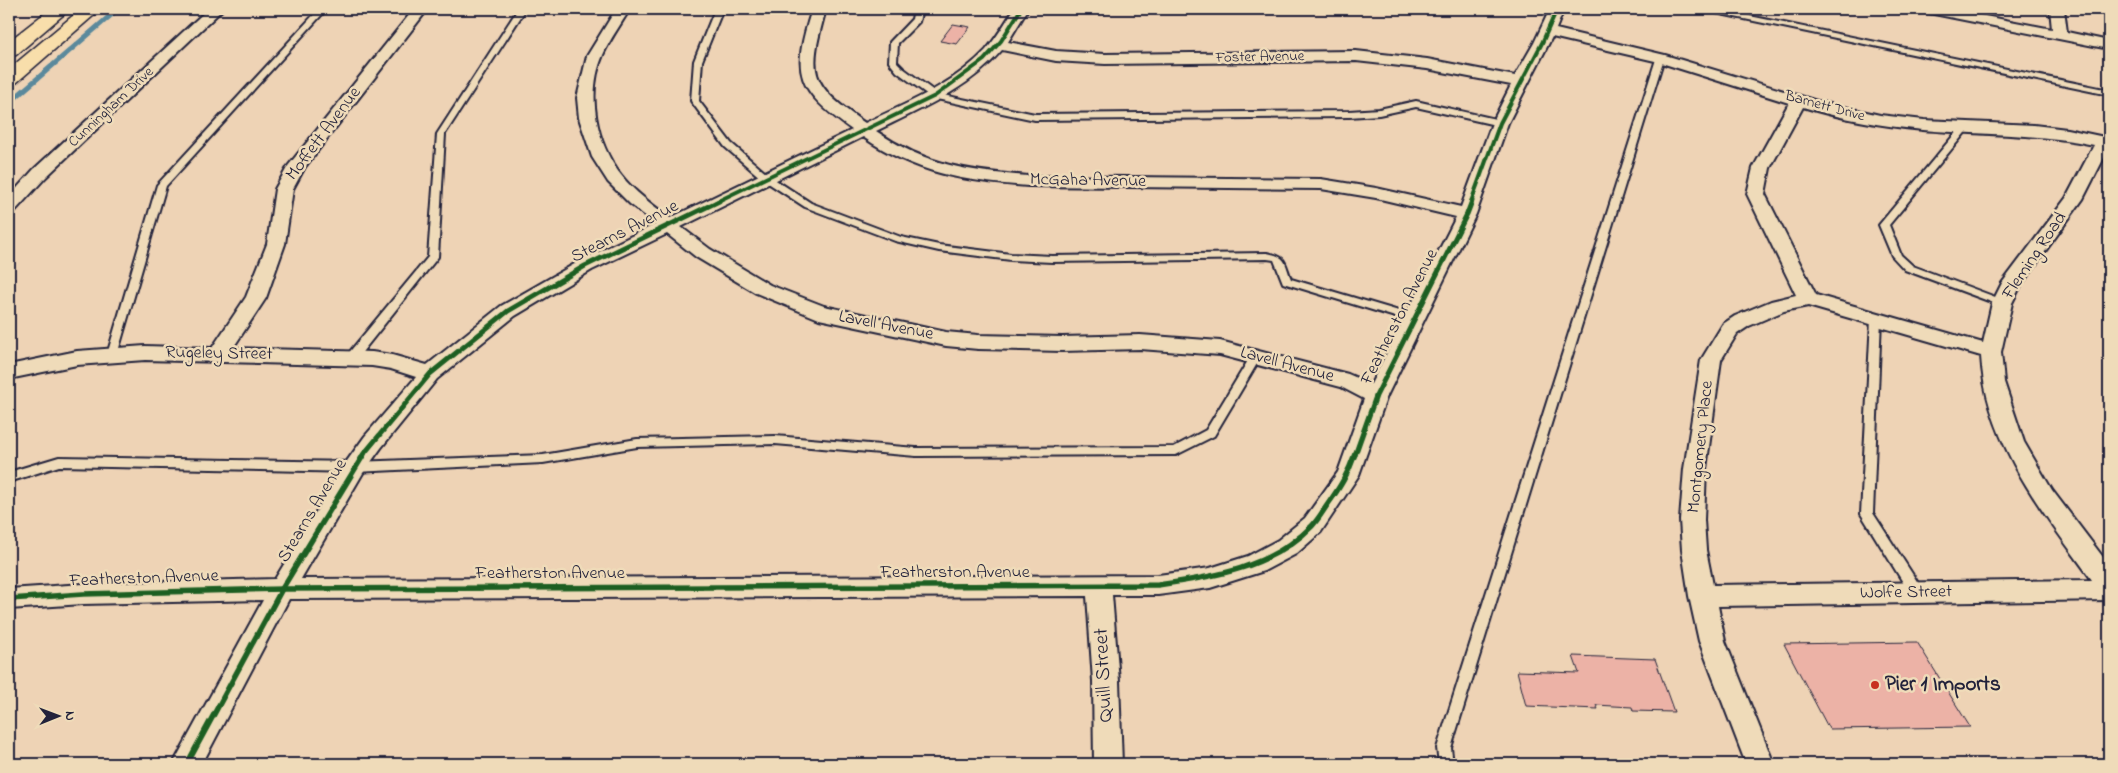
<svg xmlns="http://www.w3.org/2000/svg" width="2118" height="773" viewBox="0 0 2118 773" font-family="'Indie Flower',sans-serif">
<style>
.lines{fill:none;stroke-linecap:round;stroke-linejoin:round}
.stream{stroke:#5a899c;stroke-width:5}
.building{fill:#ecb2a6;stroke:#22223b}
.lane-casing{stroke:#22223b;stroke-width:4}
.street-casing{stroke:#22223b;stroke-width:4}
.primary-casing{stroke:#22223b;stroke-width:3}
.lane{fill:#efdbb9;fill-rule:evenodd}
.street{fill:#efdbb9;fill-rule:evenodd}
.primary{fill:#f8deab;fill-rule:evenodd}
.cycleway-far2-casing{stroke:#efdbb9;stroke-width:6}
.cycleway-far1-casing{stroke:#efdbb9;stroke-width:8}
.cycleway-casing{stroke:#efdbb9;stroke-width:9}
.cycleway-far2{stroke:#1b5e20;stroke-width:4}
.cycleway-far1{stroke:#1b5e20;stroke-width:5}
.cycleway{stroke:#1b5e20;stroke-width:5.5}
.poi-dot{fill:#c8321e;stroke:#efdbb9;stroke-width:2}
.labels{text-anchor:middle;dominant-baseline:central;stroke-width:5;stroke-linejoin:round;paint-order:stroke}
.far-street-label{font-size:15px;fill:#22223b;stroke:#efdbb9}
.street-label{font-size:18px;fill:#22223b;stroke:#efdbb9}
.near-street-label{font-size:21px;fill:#22223b;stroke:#efdbb9}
.near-poi-label{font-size:21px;font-weight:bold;fill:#22223b;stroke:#efdbb9;text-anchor:start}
</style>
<rect width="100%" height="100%" fill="#eed3b5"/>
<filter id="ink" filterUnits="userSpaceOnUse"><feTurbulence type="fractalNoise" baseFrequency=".02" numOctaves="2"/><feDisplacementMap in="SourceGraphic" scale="10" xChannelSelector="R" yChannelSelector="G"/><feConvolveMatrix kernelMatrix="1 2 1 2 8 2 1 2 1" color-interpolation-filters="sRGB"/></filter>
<g filter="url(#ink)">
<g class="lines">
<path class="stream" d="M 9,103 L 118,9"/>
</g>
<g class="building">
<path d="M 953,24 L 970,27 L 957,44 L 940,41 Z"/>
<path d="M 1917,642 L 1970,727 L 1829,729 L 1784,644 Z"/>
<path d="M 1573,656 L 1655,659 L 1674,712 L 1633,711 L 1632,707 L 1596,705 L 1598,709 L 1526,706 L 1517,671 L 1579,673 Z"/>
</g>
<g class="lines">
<defs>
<g id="lane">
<path d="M 319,9 L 327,9 L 166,186 L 117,355 L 112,359 L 108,358 L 107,355 L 157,185 Z"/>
<path d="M 518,9 L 526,9 L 445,134 L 438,257 L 355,361 L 347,361 L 346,358 L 347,355 L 428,257 L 437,134 Z"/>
<path d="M 715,9 L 723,9 L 702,61 L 699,101 L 731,143 L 768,175 L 811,203 L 901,237 L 939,245 L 1011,254 L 1052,256 L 1267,253 C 1287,257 1284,261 1291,279 L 1419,317 L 1420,319 L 1415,323 L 1283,283 L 1274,260 L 1267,259 L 1052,262 L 1011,260 L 939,251 L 895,241 L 805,207 L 762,179 L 725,147 L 691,101 L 694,61 Z"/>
<path d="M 914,9 L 922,9 L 919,22 L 898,43 L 897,62 L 903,68 L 938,94 L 1035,114 L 1349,111 L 1379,109 L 1416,101 L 1500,120 L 1504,123 L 1500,126 L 1416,107 L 1379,115 L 1349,117 L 1035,120 L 932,98 L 897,72 L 889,62 L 890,42 L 912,19 Z"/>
<path d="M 1702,9 L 1716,9 L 2109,90 L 2109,95 L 1706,11 Z"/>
<path d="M 1657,56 L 1664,58 L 1451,748 L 1453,764 L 1439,764 L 1437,748 Z"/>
<path d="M 1966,123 L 1969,124 L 1969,128 L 1889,225 L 1901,255 L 1913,266 L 2006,301 L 2007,303 L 2006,305 L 2002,306 L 1905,270 L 1892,256 L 1879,225 L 1963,124 Z"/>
<path d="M 1876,315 L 1881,319 L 1873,513 L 1922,589 L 1924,593 L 1922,597 L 1917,599 L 1912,597 L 1861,514 L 1871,319 Z"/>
<path d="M 1256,353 L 1261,357 L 1214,436 L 1176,455 L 916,456 L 775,444 L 637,447 L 543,463 L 355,472 L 59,466 L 9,482 L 9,472 L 59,457 L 355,462 L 543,455 L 637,439 L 775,436 L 916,448 L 1174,447 L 1206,430 L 1252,354 Z"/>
</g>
<g id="street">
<path d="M 208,9 L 223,9 L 46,177 L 15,211 L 9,212 L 9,197 L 34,169 Z"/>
<path d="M 414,9 L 428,9 L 305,167 L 293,189 L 285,244 L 266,298 L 233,348 L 372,352 L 392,355 L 427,365 L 501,306 L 578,262 L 656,224 L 630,204 L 608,182 L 592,157 L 579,118 L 577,98 L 587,56 L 616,9 L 630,9 C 621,24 610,39 603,55 C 586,93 596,143 621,175 C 634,192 653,205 670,218 L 852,130 C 796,89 791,74 812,9 L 826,9 C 808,74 808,83 865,123 C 907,103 953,85 986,50 C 997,37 1005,23 1014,9 L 1028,9 L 1008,42 L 1056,51 L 1105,54 L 1356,51 L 1427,59 L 1515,76 L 1534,43 L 1550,9 L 1564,9 L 1556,29 L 1665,55 L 1817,101 L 1880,115 L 1924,120 L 2034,125 L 2067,129 L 2109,138 L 2109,148 L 2083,199 L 2021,285 L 2012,303 L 2001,352 L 2004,382 L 2024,442 L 2052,490 L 2109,565 L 2109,600 L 1718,606 L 1725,641 L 1774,764 L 1746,764 L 1699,641 L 1689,596 L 1682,550 L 1680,520 L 1684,469 L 1701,360 L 1723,324 L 1735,316 L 1771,301 L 1796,295 L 1747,194 L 1753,168 L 1789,103 L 1655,61 L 1552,37 L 1508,123 L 1476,214 L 1387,396 L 1359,475 L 1321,532 L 1296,554 L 1264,571 L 1210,588 L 1158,595 L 1112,595 L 1119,681 L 1122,764 L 1094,764 L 1093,681 L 1087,596 L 289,599 L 202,764 L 173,764 L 263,600 L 83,604 L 9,609 L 9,589 L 83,584 L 275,579 L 347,461 L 365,436 L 416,377 L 391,369 L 372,366 L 145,360 L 77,365 L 9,379 L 9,365 L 77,351 L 145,346 L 212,348 L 246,297 L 267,244 L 275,189 L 288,166 ZM 1002,50 L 1056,61 L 1105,64 L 1356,61 L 1427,69 L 1511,85 L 1492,123 L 1461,207 L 1376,188 L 1321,179 L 1028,176 C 968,171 927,166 876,131 C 921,109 969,89 1002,50 ZM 1803,107 C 1841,119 1883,126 1923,130 C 1981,135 2037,133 2094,145 L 2066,198 L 2002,283 L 1992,303 L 1983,343 L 1816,295 L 1765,194 L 1770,168 ZM 863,137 C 917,174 964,181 1028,186 L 1321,189 L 1376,198 L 1456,217 L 1371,384 L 1348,374 L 1220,341 L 1140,335 L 1062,337 L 978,335 L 946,332 L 824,306 L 770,285 L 710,249 L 681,227 ZM 667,234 L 696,257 L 756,293 L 819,319 L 946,346 L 978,349 L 1062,351 L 1140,349 L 1220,355 L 1341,387 L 1364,399 L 1338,472 L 1305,518 L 1278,540 L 1248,556 L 1210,568 L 1158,575 L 301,579 L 363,473 L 381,448 L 437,379 L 515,316 L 592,270 ZM 1808,306 L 1981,356 C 1986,443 2043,512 2092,580 L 1713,585 L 1706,550 L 1704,520 L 1706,469 L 1721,360 L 1737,334 L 1749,326 L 1784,311 Z"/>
<path d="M 1922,9 L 1949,9 L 2052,29 L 2050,9 L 2064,9 L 2067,32 L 2109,41 L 2109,49 L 1924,12 Z"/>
</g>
<g id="primary">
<path d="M 50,9 L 70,9 L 16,55 L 9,57 L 9,41 Z"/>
<path d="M 81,9 L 101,9 L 16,83 L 9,85 L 9,69 Z"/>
</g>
</defs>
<use href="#lane" class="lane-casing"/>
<use href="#street" class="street-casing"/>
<use href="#primary" class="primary-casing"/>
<use href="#lane" class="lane"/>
<use href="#street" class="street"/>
<use href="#primary" class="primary"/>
<defs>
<g id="cycleway-far2">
<path d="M 716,202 L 935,96 L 984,60 L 1001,41 L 1021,9"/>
<path d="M 1471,202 L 1500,123 L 1542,43 L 1557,9"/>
</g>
<g id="cycleway-far1">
<path d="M 363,455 L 430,374 L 508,311 L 585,266 L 719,201"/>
<path d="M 1355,455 L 1376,396 L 1467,214 L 1472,201"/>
</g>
<g id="cycleway">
<path d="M 9,599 L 83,594 L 282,589 L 1158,585 C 1214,577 1271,568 1312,526 C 1318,520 1323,511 1328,504 C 1340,487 1348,474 1355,454"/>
<path d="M 187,764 L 282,589 L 364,454"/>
</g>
</defs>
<use href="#cycleway-far2" class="cycleway-far2-casing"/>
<use href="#cycleway-far1" class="cycleway-far1-casing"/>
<use href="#cycleway" class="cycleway-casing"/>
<use href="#cycleway-far2" class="cycleway-far2"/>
<use href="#cycleway-far1" class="cycleway-far1"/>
<use href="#cycleway" class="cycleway"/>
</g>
</g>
<circle class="poi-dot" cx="1875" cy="685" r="5"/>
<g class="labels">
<g class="far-street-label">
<text transform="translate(1260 57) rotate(-1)">Foster Avenue</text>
<text transform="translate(1825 106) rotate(15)">Barnett Drive</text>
<text transform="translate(111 107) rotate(-43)">Cunningham Drive</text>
</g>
<g class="street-label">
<text transform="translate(324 134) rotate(-53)">Moffett Avenue</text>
<text transform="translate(1088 181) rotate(1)">McGaha Avenue</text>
<text transform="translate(625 232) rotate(-27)">Stearns Avenue</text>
<text transform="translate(2035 256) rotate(-56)">Fleming Road</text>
<text transform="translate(1400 317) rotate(-63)">Featherston Avenue</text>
<text transform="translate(886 326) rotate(11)">Lavell Avenue</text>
<text transform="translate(219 354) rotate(1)">Rugeley Street</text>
<text transform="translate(1287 365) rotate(15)">Lavell Avenue</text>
<text transform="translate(1701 447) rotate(-84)">Montgomery Place</text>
<text transform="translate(313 511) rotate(-59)">Stearns Avenue</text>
<text x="955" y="573">Featherston Avenue</text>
<text x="550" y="574">Featherston Avenue</text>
<text transform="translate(144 579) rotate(-2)">Featherston Avenue</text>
<text transform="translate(1906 593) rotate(-1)">Wolfe Street</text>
</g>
<g class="near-street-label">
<text transform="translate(1104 675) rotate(-93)">Quill Street</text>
</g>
<g class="near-poi-label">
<text x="1885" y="685">Pier 1 Imports</text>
</g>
</g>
<rect width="2118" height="773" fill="none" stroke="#efdbb9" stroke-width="30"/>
<rect x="15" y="15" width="2088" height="743" fill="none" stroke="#22223b" stroke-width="2" filter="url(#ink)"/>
<g transform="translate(58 716) rotate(89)" stroke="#efdbb9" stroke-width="4" paint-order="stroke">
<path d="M0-4L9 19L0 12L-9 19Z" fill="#22223b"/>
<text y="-8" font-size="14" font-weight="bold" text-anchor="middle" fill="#22223b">N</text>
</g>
</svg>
